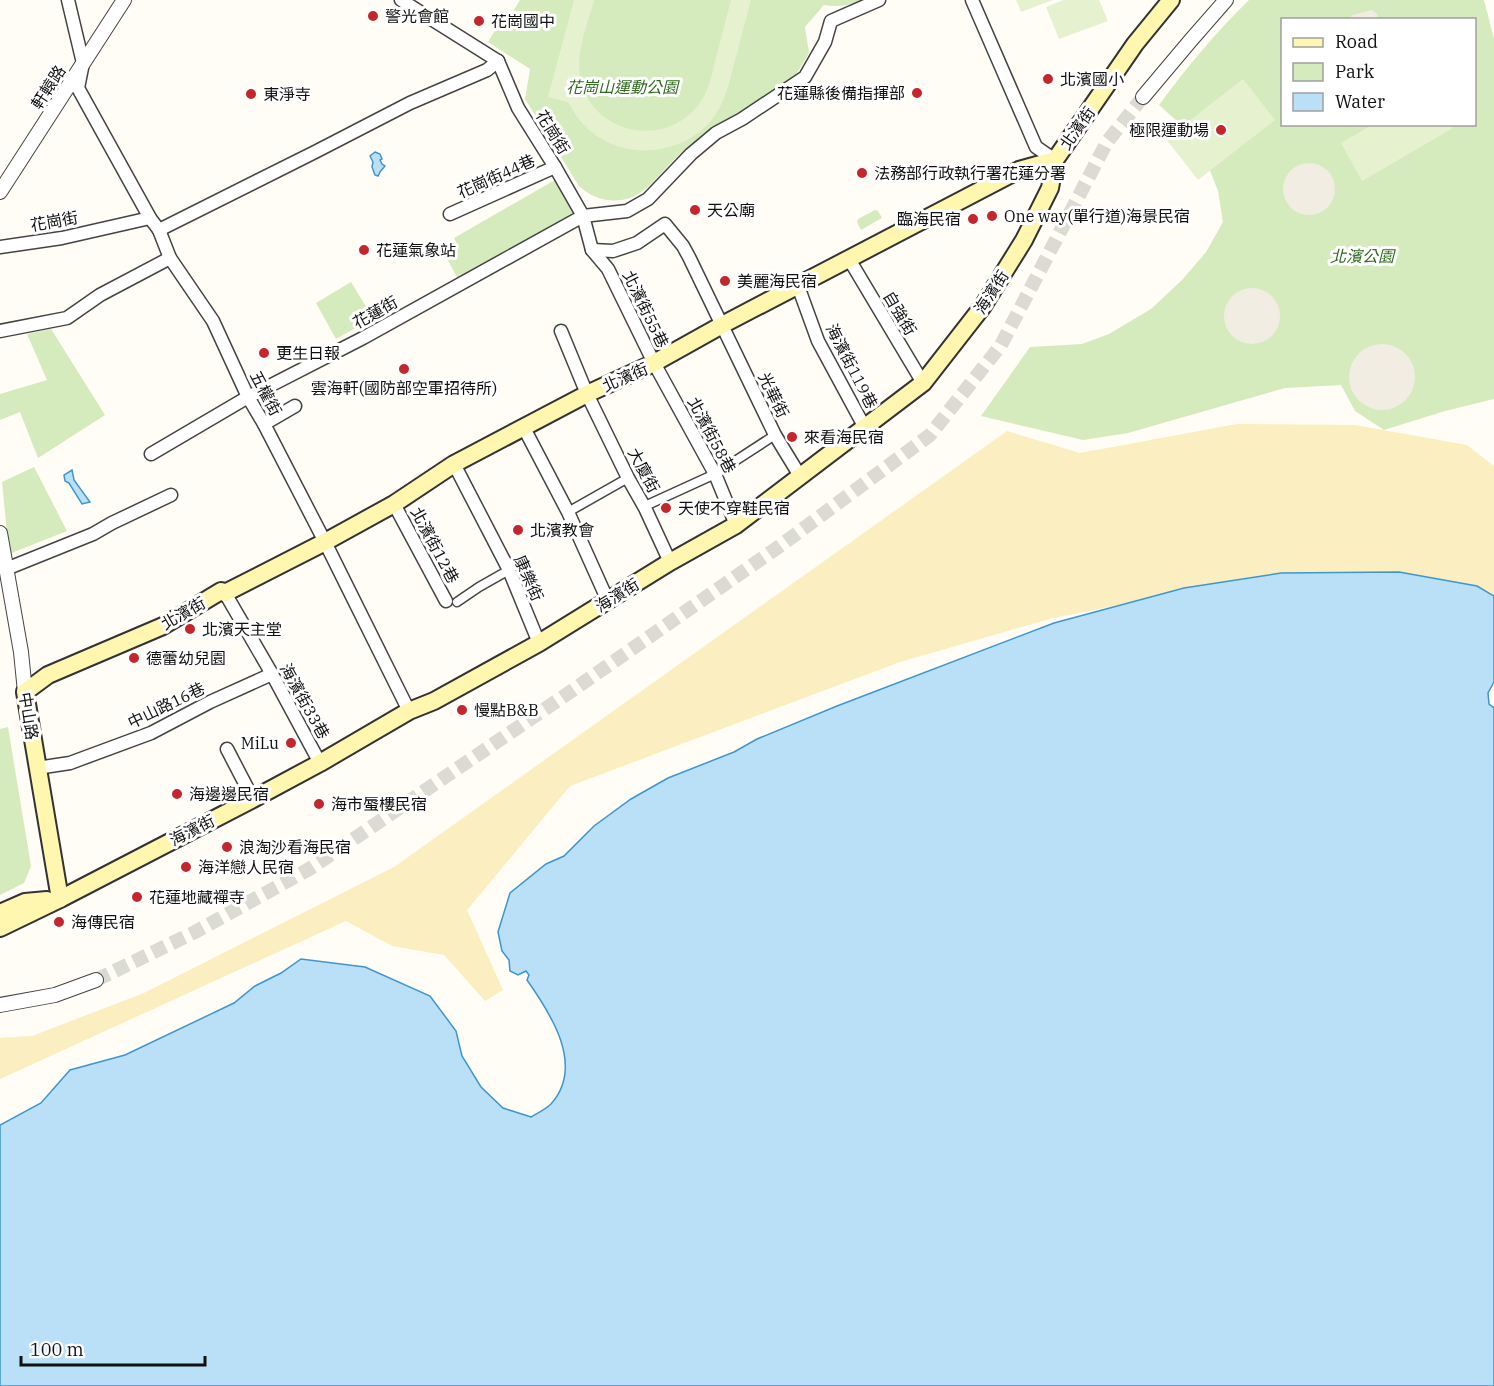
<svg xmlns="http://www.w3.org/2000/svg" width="1494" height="1386" viewBox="0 0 1494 1386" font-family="'IBM Plex Serif','Noto Sans TC',serif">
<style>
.green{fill:#d5ebbd;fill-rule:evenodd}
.sand{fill:#fbeec1}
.pitch{fill:#e6f2cf}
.plaza{fill:#f1ede2}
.water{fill:#b9e0f7;stroke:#3f96cf;stroke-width:1.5}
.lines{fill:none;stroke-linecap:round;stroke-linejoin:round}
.tertiary-tunnel{stroke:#dbdad3;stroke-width:14;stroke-dasharray:14 7;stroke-linecap:butt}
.pedestrian-casing{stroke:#444;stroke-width:11}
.minor-casing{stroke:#444;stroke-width:15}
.tertiary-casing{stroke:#444;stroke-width:16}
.secondary-casing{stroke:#333;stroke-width:20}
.pedestrian{stroke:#fff;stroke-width:8}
.minor{stroke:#fff;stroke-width:12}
.tertiary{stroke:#fff;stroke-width:14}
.secondary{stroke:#fff6b0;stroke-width:16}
.poi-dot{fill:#c4262e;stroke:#fff;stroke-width:2}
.labels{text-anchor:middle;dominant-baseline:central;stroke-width:6;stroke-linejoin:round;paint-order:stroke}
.poi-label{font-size:16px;fill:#111;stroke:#fff;text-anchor:start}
.street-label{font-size:16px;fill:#111;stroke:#fff}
.park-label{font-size:16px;font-style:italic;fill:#2f6b1f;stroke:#fff}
</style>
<rect width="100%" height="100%" fill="#fffdf5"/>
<g class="green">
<path d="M 520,0 L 861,0 C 848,6 838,7 824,5 L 805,27 L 809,53 C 803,63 797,75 788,83 C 757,110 718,127 685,150 C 666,164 651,191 630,198 C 611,204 593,199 579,186 L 525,99 L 530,69 L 488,42 L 502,19 L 507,21 Z"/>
<path d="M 1249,0 L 1484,0 L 1494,39 L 1494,399 L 1445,411 L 1384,430 L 1355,411 L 1341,385 L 1285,388 L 1128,433 L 1083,440 L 981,416 L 1030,347 L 1082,344 L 1109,334 L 1151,309 L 1182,280 L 1206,252 L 1223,222 L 1218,191 L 1198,140 L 1159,105 C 1186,68 1216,32 1249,0 ZM 1282,20 L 1474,20 L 1474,124 L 1282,124 Z"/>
<path d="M 555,180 L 575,214 L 458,279 L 444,253 L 457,244 L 454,238 Z"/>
<path d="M 875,210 L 878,211 L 882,218 L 861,230 L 857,222 L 858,219 Z"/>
<path d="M 351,282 L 373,318 L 336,339 L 316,303 Z"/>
<path d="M 51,329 L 105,415 L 38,458 L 20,412 L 0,420 L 0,394 L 47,380 L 27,334 Z"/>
<path d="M 34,467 L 67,531 L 9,554 L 2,482 Z"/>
<path d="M 8,727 L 31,866 L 24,883 L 0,895 L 0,729 Z"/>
</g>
<path class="sand" d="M 1237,424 L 1355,425 L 1467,445 L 1494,466 L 1494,596 L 1476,586 L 1281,573 L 1053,618 L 900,662 L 570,786 L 467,910 L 503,990 L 485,1001 L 444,955 L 392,946 L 346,921 L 0,1079 L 0,1038 L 32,1036 L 144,993 L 394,867 L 1007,431 L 1080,453 Z"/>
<g class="pitch">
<path d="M 574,0 L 594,0 C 587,25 575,54 581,80 C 593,135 666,149 699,104 C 709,91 712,74 716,58 C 721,38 726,19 731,0 L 751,0 L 728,87 C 723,102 717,116 705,127 C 672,158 616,159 584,125 C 577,118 573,110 568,102 L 548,97 Z"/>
<path d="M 1016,0 L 1053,0 L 1021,12 Z"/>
<path d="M 1063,0 L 1099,0 L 1108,21 L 1059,39 L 1046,7 Z"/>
<path d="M 1243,79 L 1275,120 L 1198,180 L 1166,139 Z"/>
<path d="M 1451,124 L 1453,128 L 1362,181 L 1341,143 L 1372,125 Z"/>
</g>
<g class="plaza">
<path d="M 1372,10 L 1377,14 L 1378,19 L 1348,19 L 1353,15 Z"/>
<circle cx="1309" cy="189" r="26"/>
<circle cx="1252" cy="316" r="28"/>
<circle cx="1382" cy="377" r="33"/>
</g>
<g class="water">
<path d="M 375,152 L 380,154 L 382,159 L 380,160 L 382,164 L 385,166 L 380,172 L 378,176 L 375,175 L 372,167 L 373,162 L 370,156 Z"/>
<path d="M 72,470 L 74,480 L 90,502 L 82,504 L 69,483 L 65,481 L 64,475 Z"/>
<path d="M 1399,572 L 1477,586 L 1494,596 L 1494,682 L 1488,693 L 1489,704 L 1494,708 L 1494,1386 L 0,1386 L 0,1125 L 41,1103 L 70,1070 L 125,1055 L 234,1003 L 255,986 L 281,973 L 301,959 L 365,967 L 430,996 L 456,1031 L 462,1056 L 481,1087 L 503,1108 L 531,1117 C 538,1113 546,1109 551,1104 C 585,1066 551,1014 527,980 L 529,975 L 526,971 L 518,975 L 510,971 L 509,960 L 502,951 L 498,932 L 510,893 L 546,864 L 564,856 L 594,826 L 631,799 L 668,778 L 734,752 L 757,739 L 837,706 L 1054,623 L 1184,588 L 1281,573 Z"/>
</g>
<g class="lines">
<path class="tertiary-tunnel" d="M 96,980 L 195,932 L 311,868 L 573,690 L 777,548 L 930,435 L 1001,345 L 1107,142 L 1143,97"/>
<defs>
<g id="pedestrian">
<path d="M 645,506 L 715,474 L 775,435"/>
<path d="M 568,512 L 628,478"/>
<path d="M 457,602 L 479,587 L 509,570"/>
</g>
<g id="minor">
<path d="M 68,0 L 83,63 L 78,88 L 150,218 L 159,230 L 170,258 L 213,321 L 248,397 L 264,424 L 325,542 L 409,711"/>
<path d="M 401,0 L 498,61"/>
<path d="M 972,0 L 1036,147 L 1055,160"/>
<path d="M 498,61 L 518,108 L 555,167 L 583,216 L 592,250 L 608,269 L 654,363 L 715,474 L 736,525"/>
<path d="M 450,214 L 555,167"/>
<path d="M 159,230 L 315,152 L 410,103 L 487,70 L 498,61"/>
<path d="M 0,247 L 62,238 L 150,218"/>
<path d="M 592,250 L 613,251 L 637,243 L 665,224 L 683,246 L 689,257 L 775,435 L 800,476"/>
<path d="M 849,259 L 923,383"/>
<path d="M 798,286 L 818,341 L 865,428"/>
<path d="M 0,331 L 67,318 L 100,295 L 170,258"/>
<path d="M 561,331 L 587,394 L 628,478 L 645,508 L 670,562"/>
<path d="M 264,424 L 295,406"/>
<path d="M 524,428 L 568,512 L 608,601"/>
<path d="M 151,454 L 248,397 L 363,338 L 583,216 L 627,211 L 648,199 L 691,154 L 716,133 L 742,119 L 805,77 L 825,42 L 831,21 L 879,0"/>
<path d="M 454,464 L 509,570 L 539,643"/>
<path d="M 394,504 L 446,601"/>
<path d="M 6,569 L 93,534 L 112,523 L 171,495"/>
<path d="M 225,593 L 272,674 L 320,763"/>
<path d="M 227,749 L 253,799"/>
<path d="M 37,768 L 70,763 L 151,733 L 210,702 L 272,674"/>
</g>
<g id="tertiary">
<path d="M 1143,97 L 1191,40 L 1226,0"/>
<path d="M 0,192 L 124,0"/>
<path d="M 0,533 L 21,652 L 25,692"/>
<path d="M 0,1005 L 55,995 L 96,980"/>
</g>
<g id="secondary">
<path d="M 60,899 L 25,692 L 48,675 L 163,626 L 221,591 L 225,593 L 325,542 L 394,504 L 454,464 L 587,394 L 654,363 L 722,325 L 1019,170 L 1055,160 L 1135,44 L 1171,0"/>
<path d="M 0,913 L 25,902 L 47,900"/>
<path d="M 0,928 L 60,899 L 253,799 L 320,763 L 409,711 L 434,701 L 539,643 L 670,562 L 736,525 L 923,383 L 983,306 L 1024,240 L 1050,188 L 1055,160"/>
</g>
</defs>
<use href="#pedestrian" class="pedestrian-casing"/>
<use href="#minor" class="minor-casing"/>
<use href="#tertiary" class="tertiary-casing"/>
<use href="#secondary" class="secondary-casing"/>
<use href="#pedestrian" class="pedestrian"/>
<use href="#minor" class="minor"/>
<use href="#tertiary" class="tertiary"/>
<use href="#secondary" class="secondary"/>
</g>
<g class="poi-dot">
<circle cx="373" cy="16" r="6"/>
<circle cx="479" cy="21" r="6"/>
<circle cx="1048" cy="79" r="6"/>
<circle cx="917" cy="93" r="6"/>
<circle cx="251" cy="94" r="6"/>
<circle cx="1221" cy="130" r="6"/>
<circle cx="862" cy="173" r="6"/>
<circle cx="695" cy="210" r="6"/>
<circle cx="992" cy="216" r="6"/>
<circle cx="973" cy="219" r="6"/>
<circle cx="364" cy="250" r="6"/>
<circle cx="725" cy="281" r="6"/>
<circle cx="264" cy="353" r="6"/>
<circle cx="404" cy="369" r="6"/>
<circle cx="792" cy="437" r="6"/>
<circle cx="666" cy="508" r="6"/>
<circle cx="518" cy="530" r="6"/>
<circle cx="190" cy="629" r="6"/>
<circle cx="134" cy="658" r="6"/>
<circle cx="462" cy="710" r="6"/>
<circle cx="291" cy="743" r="6"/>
<circle cx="177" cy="794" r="6"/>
<circle cx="319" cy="804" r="6"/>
<circle cx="227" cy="847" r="6"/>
<circle cx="186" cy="867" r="6"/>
<circle cx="137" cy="897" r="6"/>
<circle cx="59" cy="922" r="6"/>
</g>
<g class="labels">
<g class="poi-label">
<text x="385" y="16">警光會館</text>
<text x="491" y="21">花崗國中</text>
<text x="1060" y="79">北濱國小</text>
<text x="905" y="93" text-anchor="end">花蓮縣後備指揮部</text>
<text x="263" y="94">東淨寺</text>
<text x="1209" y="130" text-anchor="end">極限運動場</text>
<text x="874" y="173">法務部行政執行署花蓮分署</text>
<text x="707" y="210">天公廟</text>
<text x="1004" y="216">One way(單行道)海景民宿</text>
<text x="961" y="219" text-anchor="end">臨海民宿</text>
<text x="376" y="250">花蓮氣象站</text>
<text x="737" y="281">美麗海民宿</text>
<text x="276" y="353">更生日報</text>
<text x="404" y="388" text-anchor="middle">雲海軒(國防部空軍招待所)</text>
<text x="804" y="437">來看海民宿</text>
<text x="678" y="508">天使不穿鞋民宿</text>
<text x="530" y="530">北濱教會</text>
<text x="202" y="629">北濱天主堂</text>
<text x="146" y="658">德蕾幼兒園</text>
<text x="474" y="710">慢點B&amp;B</text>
<text x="279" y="743" text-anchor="end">MiLu</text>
<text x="189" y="794">海邊邊民宿</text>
<text x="331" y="804">海市蜃樓民宿</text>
<text x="239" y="847">浪淘沙看海民宿</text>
<text x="198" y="867">海洋戀人民宿</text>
<text x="149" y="897">花蓮地藏禪寺</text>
<text x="71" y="922">海傳民宿</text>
</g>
<g class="street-label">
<text transform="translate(48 87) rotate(-57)">軒轅路</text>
<text transform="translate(1077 128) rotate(-55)">北濱街</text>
<text transform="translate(553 132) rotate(58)">花崗街</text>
<text transform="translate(496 176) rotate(-24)">花崗街44巷</text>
<text transform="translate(54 221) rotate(-10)">花崗街</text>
<text transform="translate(991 292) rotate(-57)">海濱街</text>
<text transform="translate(646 309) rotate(64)">北濱街55巷</text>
<text transform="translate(375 312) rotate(-29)">花蓮街</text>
<text transform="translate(900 313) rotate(59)">自強街</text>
<text transform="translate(852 366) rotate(63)">海濱街119巷</text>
<text transform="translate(625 377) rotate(-24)">北濱街</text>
<text transform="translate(266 393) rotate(62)">五權街</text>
<text transform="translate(774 395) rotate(64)">光華街</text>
<text transform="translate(712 435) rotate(62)">北濱街58巷</text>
<text transform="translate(644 470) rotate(62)">大廈街</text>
<text transform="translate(435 545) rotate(62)">北濱街12巷</text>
<text transform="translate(529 578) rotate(66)">康樂街</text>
<text transform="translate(617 595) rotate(-32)">海濱街</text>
<text transform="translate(183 613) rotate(-30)">北濱街</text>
<text transform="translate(305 701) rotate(61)">海濱街33巷</text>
<text transform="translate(166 705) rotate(-26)">中山路16巷</text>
<text transform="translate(29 716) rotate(81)">中山路</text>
<text transform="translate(192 830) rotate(-27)">海濱街</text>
</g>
<g class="park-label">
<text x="622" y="87">花崗山運動公園</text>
<text x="1362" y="256">北濱公園</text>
</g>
</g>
<rect x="1281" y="18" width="195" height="108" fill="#ffffff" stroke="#a0a0a0" stroke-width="1.5"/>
<rect x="1293" y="38" width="30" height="9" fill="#fff6b0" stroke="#a0a0a0" stroke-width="1.5"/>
<text x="1335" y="48" font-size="18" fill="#111111">Road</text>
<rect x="1293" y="63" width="30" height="18" fill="#d5ebbd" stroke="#a0a0a0" stroke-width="1.5"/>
<text x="1335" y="78" font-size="18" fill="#111111">Park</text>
<rect x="1293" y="93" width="30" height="18" fill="#b9e0f7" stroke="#a0a0a0" stroke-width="1.5"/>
<text x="1335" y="108" font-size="18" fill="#111111">Water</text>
<path d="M21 1356v9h184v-9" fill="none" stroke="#111111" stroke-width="3"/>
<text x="30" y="1356" font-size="18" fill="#111111" stroke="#ffffff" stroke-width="4.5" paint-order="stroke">100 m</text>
</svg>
